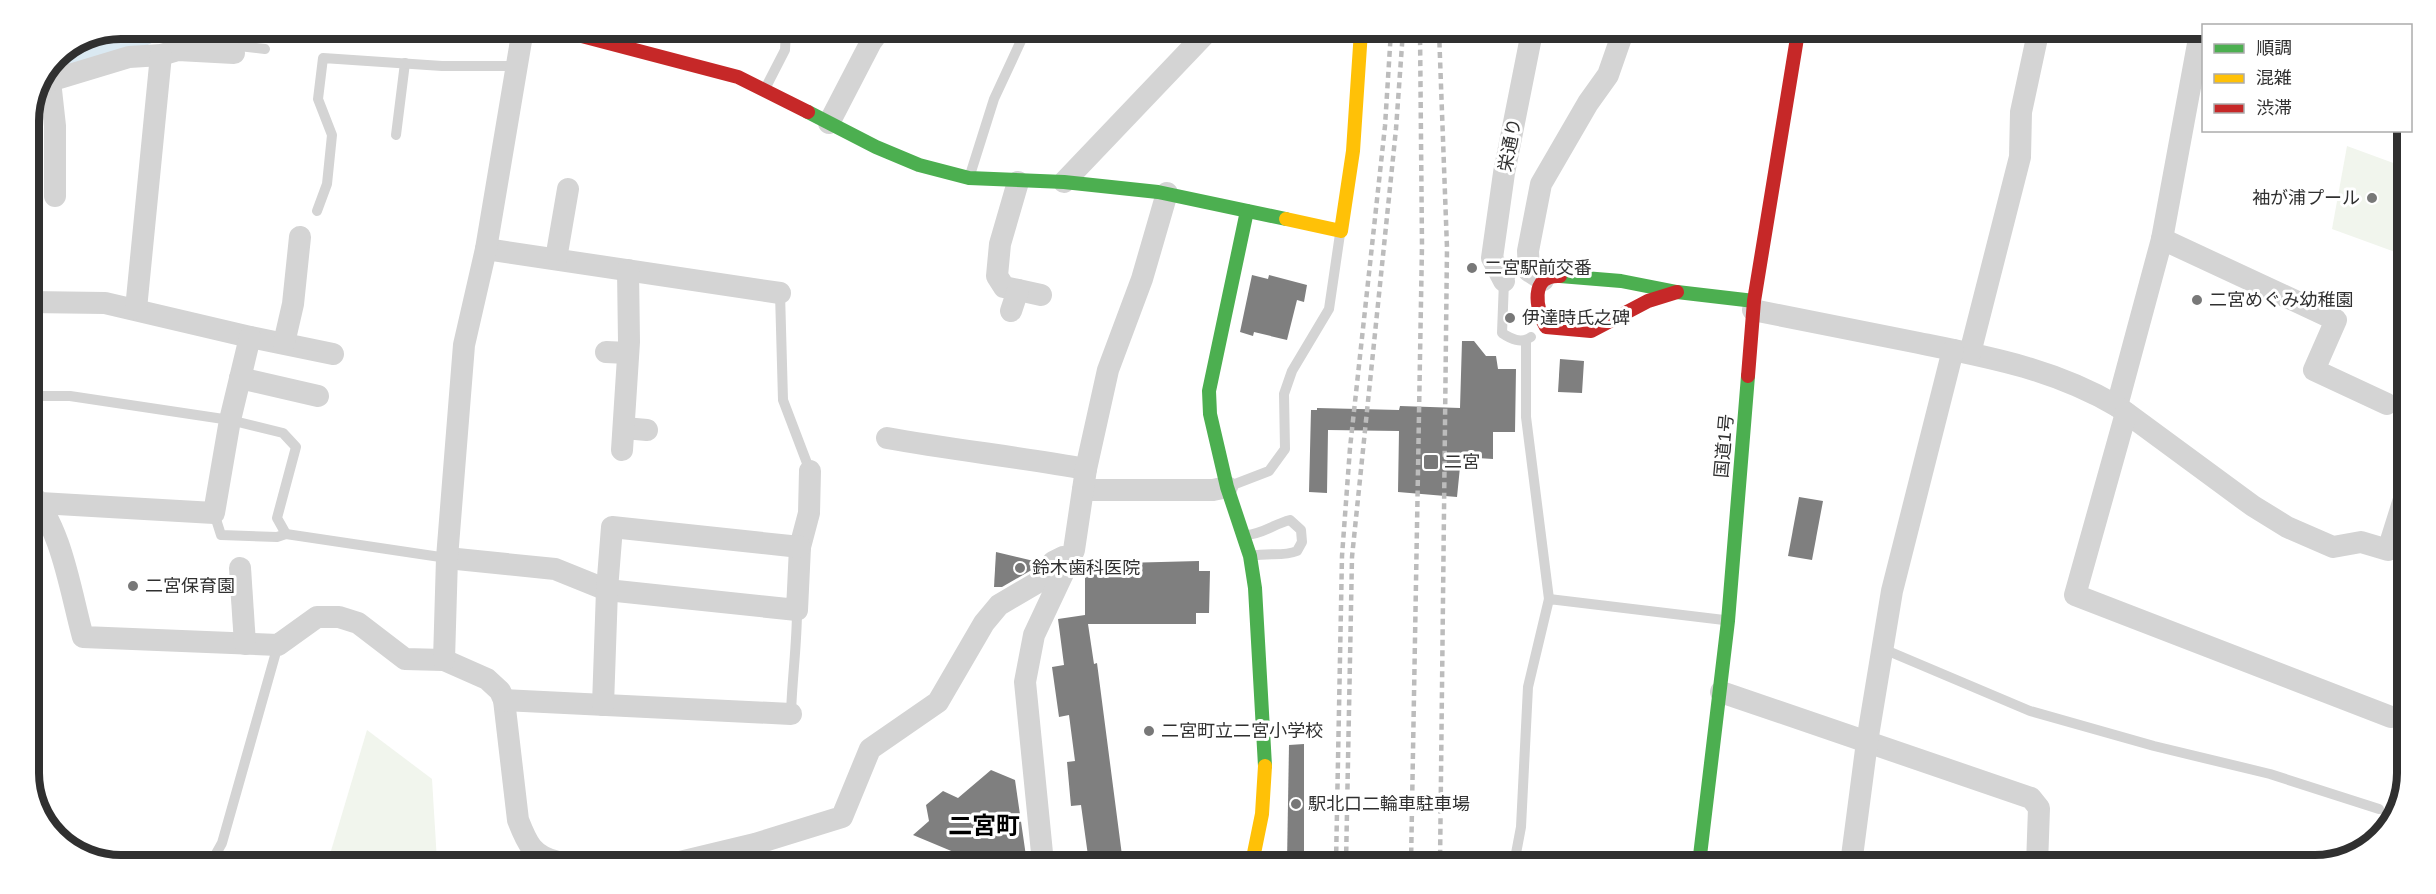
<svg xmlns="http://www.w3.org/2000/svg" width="2436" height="894" viewBox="0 0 2436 894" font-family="Arial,'Noto Sans JP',sans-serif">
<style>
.green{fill:#f1f5ed}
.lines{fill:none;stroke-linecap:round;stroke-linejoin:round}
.river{stroke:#dae9f2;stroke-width:34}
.building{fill:#7f7f7f}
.lane{stroke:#d4d4d4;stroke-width:10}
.street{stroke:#d4d4d4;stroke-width:22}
.fast{stroke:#4caf50;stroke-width:14}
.slow{stroke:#ffc107;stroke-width:14}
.jam{stroke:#c62828;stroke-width:14}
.rail{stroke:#bcbcbc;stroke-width:4.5;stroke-dasharray:6 4.5;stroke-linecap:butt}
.poi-dot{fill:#787878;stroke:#fff;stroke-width:2}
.labels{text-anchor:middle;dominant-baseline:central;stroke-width:6;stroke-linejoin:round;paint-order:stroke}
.street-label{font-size:18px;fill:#303030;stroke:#fff}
.poi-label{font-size:18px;fill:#303030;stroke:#fff;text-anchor:start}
.district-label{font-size:24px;font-weight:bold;fill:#000;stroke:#fff}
.rim{fill:none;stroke:#303030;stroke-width:8}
</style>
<rect width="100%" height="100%" fill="#fff"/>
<g class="green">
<path d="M 2347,146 L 2407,168 L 2406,256 L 2332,229 Z"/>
<path d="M 367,730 L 432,779 L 437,861 L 328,861 Z"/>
</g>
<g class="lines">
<path class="river" d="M 53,61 L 142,29"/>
</g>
<g class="building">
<path d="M 1252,275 L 1268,279 L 1269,275 L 1307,285 L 1304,302 L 1297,300 L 1287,340 L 1254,332 L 1253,336 L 1240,332 Z"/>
<path d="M 1462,341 L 1474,341 L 1486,356 L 1496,356 L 1498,369 L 1516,369 L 1515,432 L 1493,432 L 1493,459 L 1461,457 L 1457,497 L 1398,492 L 1399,431 L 1328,430 L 1327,493 L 1309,492 L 1311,410 L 1317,410 L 1317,408 L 1399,410 L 1400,406 L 1460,408 Z"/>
<path d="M 1560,359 L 1584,361 L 1582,393 L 1558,392 Z"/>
<path d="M 1799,497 L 1823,501 L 1812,560 L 1788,556 Z"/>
<path d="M 996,552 L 1038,562 L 1035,568 L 1002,587 L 994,587 Z"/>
<path d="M 1199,561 L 1199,571 L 1210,571 L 1209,613 L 1196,613 L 1196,624 L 1088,624 L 1094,664 L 1097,663 L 1123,863 L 1089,863 L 1081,805 L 1071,806 L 1067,762 L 1075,761 L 1069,715 L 1059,717 L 1052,667 L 1064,665 L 1058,619 L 1085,615 L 1085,564 Z"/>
<path d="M 1304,744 L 1304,863 L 1287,863 L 1289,745 Z"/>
<path d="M 991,770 L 1015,780 L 1027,863 L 980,863 L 913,835 L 929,821 L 926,805 L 943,791 L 958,798 Z"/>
</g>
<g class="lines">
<g class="lane">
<path d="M 234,53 L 239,46 L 265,49"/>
<path d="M 766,87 L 785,50 L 786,30"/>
<path d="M 396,135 L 405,63"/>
<path d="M 970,175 L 994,99 L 1026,30"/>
<path d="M 317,211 L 327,184 L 332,135 L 318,99 L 323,58 L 442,66 L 518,66"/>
<path d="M 1529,271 L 1515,272 L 1504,281 L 1502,333 C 1511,339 1521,344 1531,337"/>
<path d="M 780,293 L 783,400 L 810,471"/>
<path d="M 1526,340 L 1526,417 L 1549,599"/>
<path d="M 29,396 L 70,396 L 230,420 L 283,433 L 296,447 L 277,518 L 286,534"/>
<path d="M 1230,486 L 1269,471 L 1285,449 L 1284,394 L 1292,371 L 1329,309 L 1340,234"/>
<path d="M 214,513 L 221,535 L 277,537 L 286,534 L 447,558"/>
<path d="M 1246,535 C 1263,534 1274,524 1290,520 L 1301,530 L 1302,542 L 1297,551 C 1283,557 1267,552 1252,556"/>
<path d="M 1881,648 L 2030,711 L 2154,746 L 2270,774 L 2379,809"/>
<path d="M 791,714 C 792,679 797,645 797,610"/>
<path d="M 212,861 L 222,843 L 278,645"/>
<path d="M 1514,864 L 1521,827 L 1528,687 L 1549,599 L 1724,620"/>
</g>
<g class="street">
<path d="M 50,81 L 55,126 L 55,196"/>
<path d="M 43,83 L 129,57 L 161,55 L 178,50 L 234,53"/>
<path d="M 829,123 L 871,42 L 880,30"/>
<path d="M 1018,182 L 1000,244 L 997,276 L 1004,287 L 1041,295"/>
<path d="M 1064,182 L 1208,31"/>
<path d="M 2162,239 L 2336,320 L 2314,370 L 2387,404"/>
<path d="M 486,249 L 780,293"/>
<path d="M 556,259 L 568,189"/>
<path d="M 1543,280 L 1529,271 L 1528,251 L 1541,184 L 1588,103 L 1608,75 L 1623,32"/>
<path d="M 1504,281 L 1492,258 L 1504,173 L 1532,32"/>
<path d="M 29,302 L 105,303 L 250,337 L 333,354"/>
<path d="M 136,309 L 161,55"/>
<path d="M 1753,310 C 1808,321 1863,332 1919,343 C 1989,357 2054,369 2117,406 L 2162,239 L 2200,33"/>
<path d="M 1011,311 L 1018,290"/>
<path d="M 284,343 L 293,304 L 300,237"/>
<path d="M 606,352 L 628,353"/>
<path d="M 1970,353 L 2020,157 L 2021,112 L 2038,33"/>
<path d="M 240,378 L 318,396"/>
<path d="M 2117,406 L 2253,506 L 2287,527 L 2333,547 L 2361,542 L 2388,550 L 2405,496"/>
<path d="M 2126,413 L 2075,595 L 2391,717"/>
<path d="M 624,428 L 647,430"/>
<path d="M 887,438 C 953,450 1020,457 1086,469"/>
<path d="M 622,450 L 629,342 L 628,270"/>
<path d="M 1083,490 L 1213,490 L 1227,487"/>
<path d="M 29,491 C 62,528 70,590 83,637 L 278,645 L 317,617 L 339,617 L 358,623 L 405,659 L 444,660 L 487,679 L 500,691 L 504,700 L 518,820 C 527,843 532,856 558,862"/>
<path d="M 40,503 L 214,513 L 230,420 L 250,337"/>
<path d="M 447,558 L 555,569 L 607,590 L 797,610 L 800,547 L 809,513 L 810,471"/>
<path d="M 240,568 L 245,644"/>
<path d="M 444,660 L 447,558 L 464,345 L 486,249 L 523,29"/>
<path d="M 1721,692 L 2031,798 L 2039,808 L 2037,865"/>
<path d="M 504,700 L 791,714"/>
<path d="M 603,705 L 607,590 L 612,527 L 800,547"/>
<path d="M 680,862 L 755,844 L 842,817 L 870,749 L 938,702 L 984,623 L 999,605 L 1045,578 L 1053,562 L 1063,557"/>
<path d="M 1043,863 L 1025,682 L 1034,635 L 1074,550 L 1086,469 L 1108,370 L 1142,279 L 1167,193"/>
<path d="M 1851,864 L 1867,742 L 1892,591 L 1953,350"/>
</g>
<g class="fast">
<path d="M 808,112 L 876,147 L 919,165 L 969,178 L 1064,182 L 1158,192 L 1286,219"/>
<path d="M 1247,211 L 1209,391 L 1210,414 L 1227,487 L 1250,556 L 1255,588 L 1265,766"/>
<path d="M 1560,276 L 1621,281 L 1677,292 L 1754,301"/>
<path d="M 1699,864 L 1728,621 L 1748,376"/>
</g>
<g class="slow">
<path d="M 1286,219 L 1341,231 L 1353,151 L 1361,31"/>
<path d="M 1252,863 L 1262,814 L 1265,766"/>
</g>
<g class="jam">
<path d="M 555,29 L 738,77 L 808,112"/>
<path d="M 1560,276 C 1529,274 1536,310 1546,327 L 1591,331 L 1648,301 L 1677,292"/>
<path d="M 1748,376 L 1754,301 L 1798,32"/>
</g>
<g class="rail">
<path d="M 1439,31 L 1447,248 L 1440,864"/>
<path d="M 1336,863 L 1342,556 L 1350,448 L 1385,126 L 1391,31"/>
<path d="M 1346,863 L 1352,557 L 1396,129 L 1403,31"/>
<path d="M 1411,864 L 1422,245 L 1420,31"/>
</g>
</g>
<g class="poi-dot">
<circle cx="2372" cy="198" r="6"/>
<circle cx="1472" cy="268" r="6"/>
<circle cx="2197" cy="300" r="6"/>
<circle cx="1510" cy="318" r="6"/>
<rect x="1423" y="454" width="16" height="16" rx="3"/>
<circle cx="1020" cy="568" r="6"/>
<circle cx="133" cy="586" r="6"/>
<circle cx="1149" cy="731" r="6"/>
<circle cx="1296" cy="804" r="6"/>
</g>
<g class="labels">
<g class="street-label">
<text transform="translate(1510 145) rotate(-79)">栄通り</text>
<text transform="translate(1724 446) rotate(-85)">国道1号</text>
</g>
<g class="poi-label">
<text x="2360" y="198" text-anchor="end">袖が浦プール</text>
<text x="1484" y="268">二宮駅前交番</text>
<text x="2209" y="300">二宮めぐみ幼稚園</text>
<text x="1522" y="318">伊達時氏之碑</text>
<text x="1444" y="462">二宮</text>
<text x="1032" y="568">鈴木歯科医院</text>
<text x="145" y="586">二宮保育園</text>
<text x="1161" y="731">二宮町立二宮小学校</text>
<text x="1308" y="804">駅北口二輪車駐車場</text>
</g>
<g class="district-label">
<text x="984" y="825">二宮町</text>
</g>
</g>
<path d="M0 0H2436V894H0ZM121 39H2315A82 82 0 0 1 2397 121V773A82 82 0 0 1 2315 855H121A82 82 0 0 1 39 773V121A82 82 0 0 1 121 39Z" fill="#fff" fill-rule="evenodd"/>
<path class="rim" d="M121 39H2315A82 82 0 0 1 2397 121V773A82 82 0 0 1 2315 855H121A82 82 0 0 1 39 773V121A82 82 0 0 1 121 39Z"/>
<rect x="2202" y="24" width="210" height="108" fill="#ffffff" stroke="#acacac" stroke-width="1.5"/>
<rect x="2214" y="44" width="30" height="9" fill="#4caf50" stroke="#acacac" stroke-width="1.5"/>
<text x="2256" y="54" font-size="18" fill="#303030">順調</text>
<rect x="2214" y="74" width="30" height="9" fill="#ffc107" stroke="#acacac" stroke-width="1.5"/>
<text x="2256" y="84" font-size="18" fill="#303030">混雑</text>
<rect x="2214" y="104" width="30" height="9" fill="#c62828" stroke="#acacac" stroke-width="1.5"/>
<text x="2256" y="114" font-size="18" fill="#303030">渋滞</text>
</svg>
